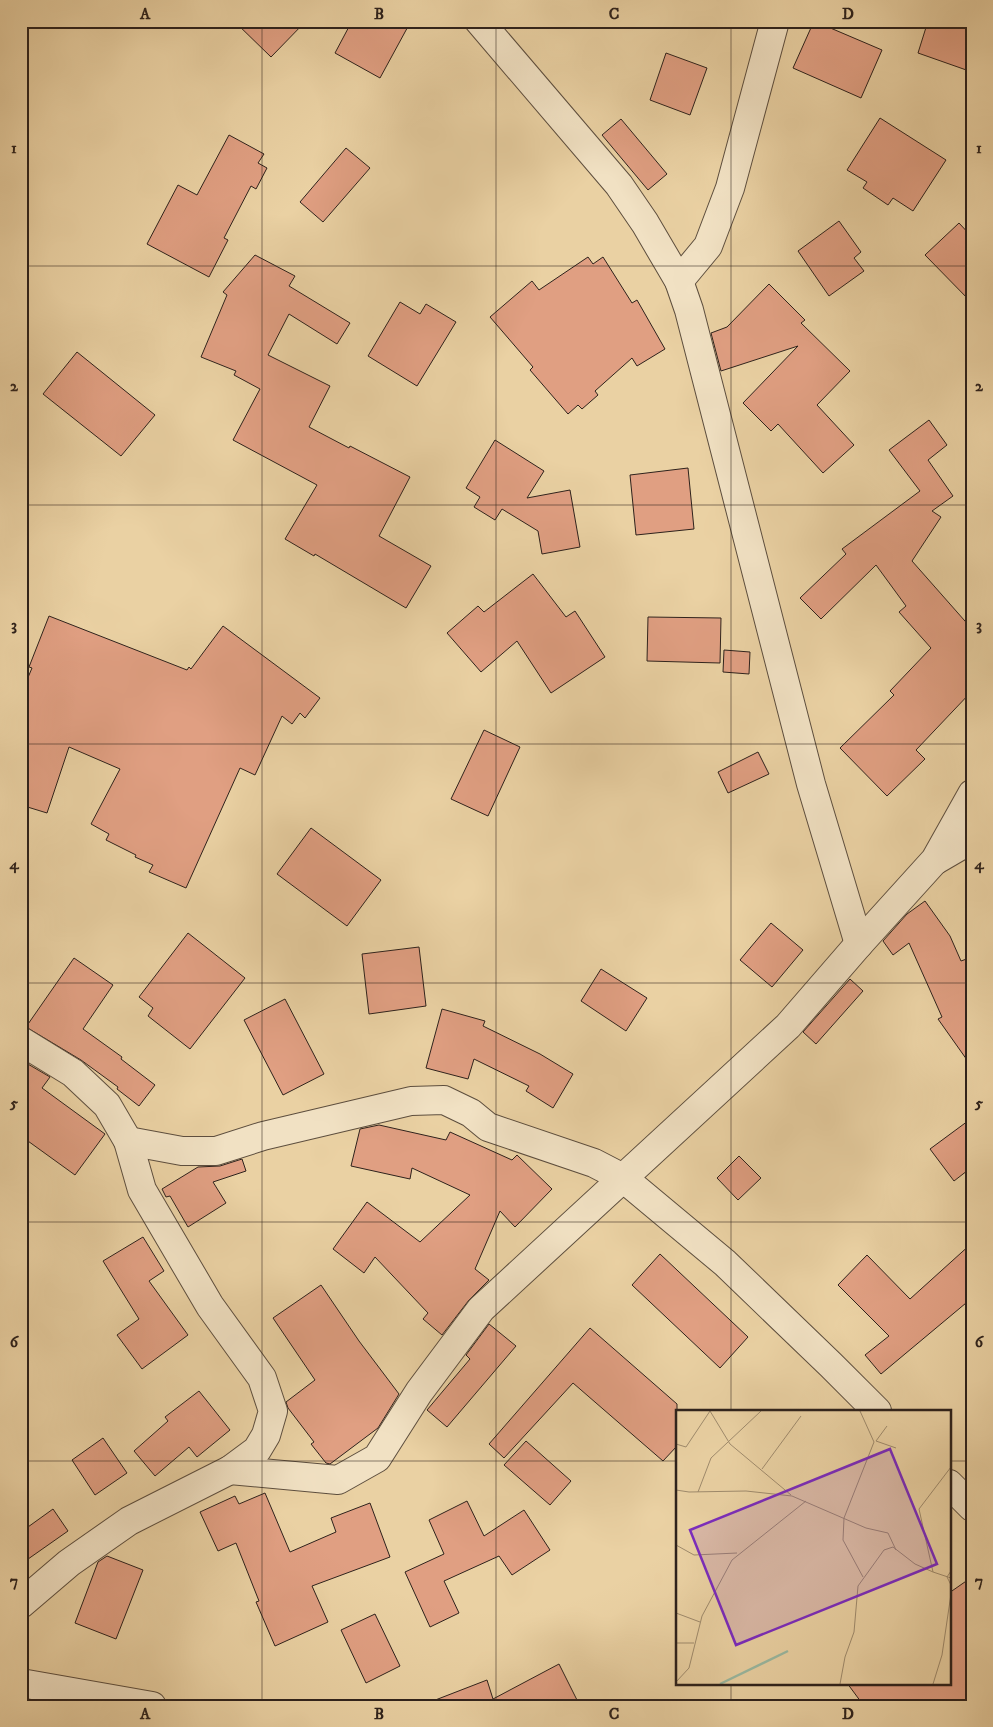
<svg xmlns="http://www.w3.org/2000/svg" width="993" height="1727" viewBox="0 0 993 1727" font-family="'IM FELL DW Pica',serif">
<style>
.building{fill:#e09f82;stroke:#2e221c}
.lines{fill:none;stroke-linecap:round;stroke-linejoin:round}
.minor-casing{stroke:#5d4e3e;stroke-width:30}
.minor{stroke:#f1e1c3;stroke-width:28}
.grid{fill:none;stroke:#2e221c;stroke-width:1;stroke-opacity:0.55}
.inset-river{fill:none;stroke:#99b8a1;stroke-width:2.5}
.inset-road{fill:none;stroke:#9f8b6d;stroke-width:1}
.view{fill:#7b2cbf;fill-opacity:0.15;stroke:#7b2cbf;stroke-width:2.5}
.inset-edge{fill:none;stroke:#2e221c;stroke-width:2.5}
.neatline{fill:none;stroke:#2e221c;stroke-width:2}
.grid-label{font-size:16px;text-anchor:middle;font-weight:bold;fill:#2e221c}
</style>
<rect width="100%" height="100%" fill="#ead1a3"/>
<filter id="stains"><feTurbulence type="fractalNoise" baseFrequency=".004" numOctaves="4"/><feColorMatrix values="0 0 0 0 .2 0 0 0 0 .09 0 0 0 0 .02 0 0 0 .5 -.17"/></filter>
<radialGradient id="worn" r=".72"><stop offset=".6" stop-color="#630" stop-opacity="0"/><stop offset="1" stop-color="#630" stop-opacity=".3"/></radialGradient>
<g class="building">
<path d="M 234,21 L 306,21 L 271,57 Z"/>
<path d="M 352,21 L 411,21 L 380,78 L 335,53 Z"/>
<path d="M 814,21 L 882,50 L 861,98 L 793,68 Z"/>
<path d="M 928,21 L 972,21 L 972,72 L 918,53 Z"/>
<path d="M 666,53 L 707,68 L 690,115 L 650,100 Z"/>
<path d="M 880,118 L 946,160 L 913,211 L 893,198 L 888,205 L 863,188 L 867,182 L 847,170 Z"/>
<path d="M 621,119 L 667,174 L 648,190 L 602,135 Z"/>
<path d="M 229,135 L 264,154 L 258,163 L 267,168 L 256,189 L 251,186 L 224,238 L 228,240 L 209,277 L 147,244 L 178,185 L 197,195 Z"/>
<path d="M 346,148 L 370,168 L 323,222 L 300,202 Z"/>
<path d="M 839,221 L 861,252 L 854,258 L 864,271 L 829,296 L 798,251 Z"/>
<path d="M 959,223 L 972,237 L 972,303 L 925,255 Z"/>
<path d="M 255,255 L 295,276 L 289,286 L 350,323 L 337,344 L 289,314 L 268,355 L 330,386 L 309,427 L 349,448 L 350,446 L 410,477 L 379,536 L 431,566 L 406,608 L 315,554 L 314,556 L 285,539 L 317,485 L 233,440 L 260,389 L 234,375 L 236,371 L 201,357 L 227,295 L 223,292 Z"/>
<path d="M 588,257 L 593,264 L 603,257 L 632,303 L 637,300 L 665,349 L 637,366 L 632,358 L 595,391 L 598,395 L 582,409 L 578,405 L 568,414 L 530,370 L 533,367 L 490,317 L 532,281 L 539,290 Z"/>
<path d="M 769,284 L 805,320 L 801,323 L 850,371 L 817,405 L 854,445 L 823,473 L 778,424 L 771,431 L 743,403 L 798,346 L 721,371 L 711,333 L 727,327 Z"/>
<path d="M 400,302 L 420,314 L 426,304 L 456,322 L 417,386 L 368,356 Z"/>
<path d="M 77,352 L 155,415 L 121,456 L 43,394 Z"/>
<path d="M 929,420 L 947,445 L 928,460 L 953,496 L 932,511 L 941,517 L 912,561 L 972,629 L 972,691 L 916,750 L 925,759 L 887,796 L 840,748 L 894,695 L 890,691 L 931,648 L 899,612 L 906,606 L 876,565 L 821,619 L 800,598 L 846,554 L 842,549 L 920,491 L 889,450 Z"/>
<path d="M 495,440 L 544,471 L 527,498 L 570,490 L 580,547 L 542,554 L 538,531 L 502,509 L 495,520 L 474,507 L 480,497 L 466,488 Z"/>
<path d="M 688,468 L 694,529 L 636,535 L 630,475 Z"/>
<path d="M 533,574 L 566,617 L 575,611 L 605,657 L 551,693 L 517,641 L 481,672 L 447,633 L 478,606 L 484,612 Z"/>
<path d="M 49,616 L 187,670 L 189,667 L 191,669 L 223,626 L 320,698 L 305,718 L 300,713 L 292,724 L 282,716 L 255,775 L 240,768 L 186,888 L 149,872 L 153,865 L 135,857 L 136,855 L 106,840 L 109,834 L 91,824 L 120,769 L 69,747 L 47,813 L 21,805 L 21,694 L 32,668 L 29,667 Z"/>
<path d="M 648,617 L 721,618 L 720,663 L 647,661 Z"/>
<path d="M 724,650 L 750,652 L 749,674 L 723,672 Z"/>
<path d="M 484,730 L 520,747 L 488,816 L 451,799 Z"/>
<path d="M 758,752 L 769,774 L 728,793 L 718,772 Z"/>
<path d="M 311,828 L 381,880 L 347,926 L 277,874 Z"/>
<path d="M 925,901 L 950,936 L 961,961 L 972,957 L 972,1067 L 938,1019 L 942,1017 L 909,943 L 893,955 L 883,941 L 907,914 Z"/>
<path d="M 771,923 L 803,950 L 772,987 L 740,960 Z"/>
<path d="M 188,933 L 245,978 L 190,1049 L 148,1016 L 153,1008 L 139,997 Z"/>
<path d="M 419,947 L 426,1006 L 369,1014 L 362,954 Z"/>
<path d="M 74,958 L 113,985 L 83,1029 L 122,1057 L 121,1059 L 155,1085 L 139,1106 L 117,1089 L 118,1087 L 81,1060 L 26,1027 Z"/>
<path d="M 601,969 L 647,998 L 626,1031 L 581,1001 Z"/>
<path d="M 850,979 L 863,991 L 816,1044 L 803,1032 Z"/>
<path d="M 285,999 L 324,1074 L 283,1095 L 244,1020 Z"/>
<path d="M 442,1009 L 485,1021 L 483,1026 L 540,1054 L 573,1074 L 553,1108 L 526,1091 L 529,1086 L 474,1059 L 468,1079 L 426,1068 Z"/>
<path d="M 21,1060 L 50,1077 L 42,1088 L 105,1134 L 75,1175 L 21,1136 Z"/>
<path d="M 972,1118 L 972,1167 L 954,1181 L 930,1149 Z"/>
<path d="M 379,1125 L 446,1140 L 450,1132 L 512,1160 L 517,1155 L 552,1189 L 515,1227 L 500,1211 L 475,1269 L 489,1280 L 469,1300 L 442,1335 L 423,1319 L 428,1313 L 375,1257 L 364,1273 L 333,1249 L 367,1202 L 420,1242 L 470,1195 L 412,1168 L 410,1179 L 351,1166 L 360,1129 Z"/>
<path d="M 739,1156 L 761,1178 L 738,1200 L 717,1178 Z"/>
<path d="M 242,1159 L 246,1171 L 213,1182 L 226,1203 L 188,1227 L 170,1196 L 166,1197 L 162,1189 L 198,1167 L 220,1166 Z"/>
<path d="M 143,1237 L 164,1271 L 149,1281 L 188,1335 L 142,1369 L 117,1335 L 139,1319 L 103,1261 Z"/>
<path d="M 972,1243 L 972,1298 L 881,1374 L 865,1355 L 889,1336 L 838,1285 L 867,1255 L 910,1299 Z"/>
<path d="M 660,1254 L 748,1337 L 720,1368 L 632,1285 Z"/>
<path d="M 321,1285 L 359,1341 L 399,1394 L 378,1428 L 330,1464 L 326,1463 L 311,1444 L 314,1442 L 288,1408 L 286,1402 L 315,1380 L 273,1318 Z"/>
<path d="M 489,1324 L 516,1346 L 447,1427 L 427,1410 L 470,1359 L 466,1355 Z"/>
<path d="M 590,1328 L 677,1404 L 677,1446 L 663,1461 L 573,1383 L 504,1458 L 489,1444 Z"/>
<path d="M 199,1391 L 230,1430 L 197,1457 L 189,1447 L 155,1476 L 134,1451 L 168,1421 L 165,1417 Z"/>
<path d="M 103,1438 L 127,1473 L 95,1495 L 72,1460 Z"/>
<path d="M 526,1441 L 571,1481 L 550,1505 L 504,1465 Z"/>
<path d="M 265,1493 L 290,1552 L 336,1532 L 331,1518 L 370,1503 L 390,1557 L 312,1586 L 328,1622 L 275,1646 L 256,1602 L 259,1601 L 236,1543 L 218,1551 L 200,1512 L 235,1496 L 239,1504 Z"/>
<path d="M 467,1501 L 484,1536 L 524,1510 L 550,1550 L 512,1575 L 499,1556 L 444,1581 L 459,1613 L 430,1627 L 405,1572 L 444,1554 L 429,1520 Z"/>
<path d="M 53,1509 L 68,1531 L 21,1564 L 21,1532 Z"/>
<path d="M 107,1556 L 143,1570 L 116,1639 L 75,1623 L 98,1562 Z"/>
<path d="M 972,1577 L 972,1706 L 864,1706 L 847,1683 L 949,1683 L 949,1593 Z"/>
<path d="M 375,1614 L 400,1666 L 366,1683 L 341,1630 Z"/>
<path d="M 559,1664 L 580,1706 L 426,1706 L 425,1704 L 487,1680 L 493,1699 Z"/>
</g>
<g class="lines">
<defs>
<g id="minor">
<path d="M 479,21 L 619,185 L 645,223 L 679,281 L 689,310 L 811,784 L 859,944"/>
<path d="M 679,281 L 708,246 L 730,188 L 775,21"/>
<path d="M 936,860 L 972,839"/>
<path d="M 21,1041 L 73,1073 L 107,1105 L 128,1141 L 142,1190 L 210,1306 L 262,1378 L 273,1411 L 266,1435 L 257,1450 L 230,1470 L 129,1521 L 69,1563 L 21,1604"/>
<path d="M 128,1141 L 182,1151 L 216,1151 L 263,1136 L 411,1101 L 444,1100 L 471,1113 L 488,1127 L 594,1163 L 623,1178 L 725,1263 L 831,1365 L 877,1411"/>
<path d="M 230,1470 L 338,1480 L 377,1458 L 419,1392 L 481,1309 L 788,1026 L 859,944 L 935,860 L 972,794"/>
<path d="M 949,1484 L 972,1507"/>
<path d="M 21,1683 L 152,1706"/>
</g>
</defs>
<use href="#minor" class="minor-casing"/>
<use href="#minor" class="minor"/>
</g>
<path class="grid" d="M 262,21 L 262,1706M 496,21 L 496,1706M 731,21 L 731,1411M 21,266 L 972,266M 21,505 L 972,505M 21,744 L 972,744M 21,983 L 972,983M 21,1222 L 972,1222M 21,1461 L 677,1461M 949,1461 L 972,1461M 731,1683 L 731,1706"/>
<g transform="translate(676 1410)">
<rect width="275" height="275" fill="#ead1a3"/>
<path class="inset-river" d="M 44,274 L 112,241"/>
<path class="inset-road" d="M 34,1 L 54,34 L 115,85M 184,1 L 198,32 L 168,108 L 167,130 L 187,167M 200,31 L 220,38M 200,31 L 211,16M 0,34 L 10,37 L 34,1M 275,57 L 243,99 L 257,162 L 275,168M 86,59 L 125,6M 0,80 L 13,82 L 70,81 L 116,86 L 190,118 L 212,123 L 220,140M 22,82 L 35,48 L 85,1M 0,135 L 18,145 L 61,143M 275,161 L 271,167 L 275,175M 0,203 L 24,212M 0,233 L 18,233M 0,272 L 13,258 L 26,206 L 56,150 L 130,91M 164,274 L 169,247 L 178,222 L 182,176 L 208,140 L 217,137 L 239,154 L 257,162M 257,274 L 266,245 L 275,184"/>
<path class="view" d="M 214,39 L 261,154 L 60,235 L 14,120 Z"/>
<rect width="275" height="275" class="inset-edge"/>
</g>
<rect width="993" height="1727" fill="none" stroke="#ead1a3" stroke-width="55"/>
<rect x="28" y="28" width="938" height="1672" class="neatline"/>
<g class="grid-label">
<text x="145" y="19">A</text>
<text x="379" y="19">B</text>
<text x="614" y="19">C</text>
<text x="848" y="19">D</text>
<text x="14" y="153">1</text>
<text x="979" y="153">1</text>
<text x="14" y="391">2</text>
<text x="979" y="391">2</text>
<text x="14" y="630">3</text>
<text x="979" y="630">3</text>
<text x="14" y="869">4</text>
<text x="979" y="869">4</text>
<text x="14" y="1108">5</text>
<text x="979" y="1108">5</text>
<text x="14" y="1347">6</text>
<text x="979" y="1347">6</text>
<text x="14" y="1586">7</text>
<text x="979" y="1586">7</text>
<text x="145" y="1719">A</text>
<text x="379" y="1719">B</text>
<text x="614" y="1719">C</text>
<text x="848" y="1719">D</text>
</g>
<rect width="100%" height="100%" filter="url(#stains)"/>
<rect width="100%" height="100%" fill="url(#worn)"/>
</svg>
